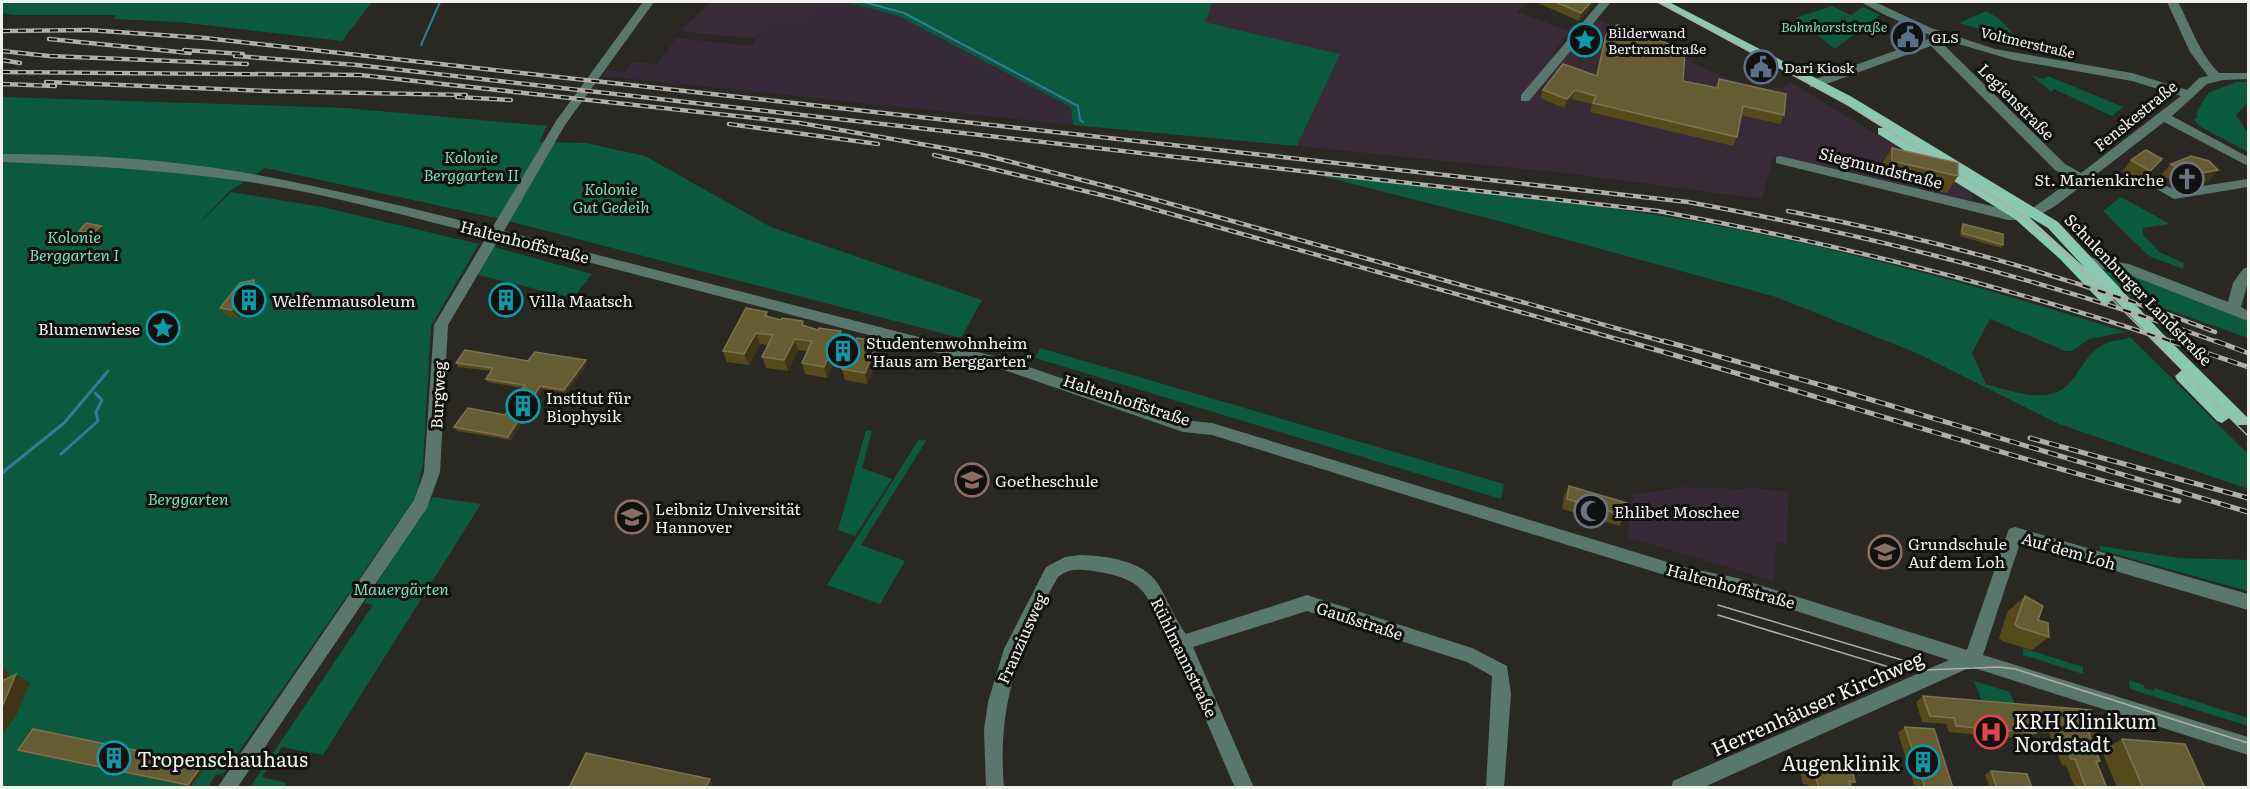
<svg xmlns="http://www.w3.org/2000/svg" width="2250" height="789" viewBox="0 0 2250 789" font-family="Literata,serif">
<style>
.commercial{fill:#362a39}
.industrial{fill:#382a36}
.green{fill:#0b593e}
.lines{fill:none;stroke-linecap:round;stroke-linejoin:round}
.stream-far1{stroke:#337b98;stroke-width:2}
.stream{stroke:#337b98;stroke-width:3}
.minor{fill:#5a776d;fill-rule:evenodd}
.major{fill:#8ac8b2;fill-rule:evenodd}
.tram{stroke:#aeaeaa;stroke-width:1.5}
.rail-far1-casing{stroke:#aeaeaa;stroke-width:4.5}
.rail-casing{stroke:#aeaeaa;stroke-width:5}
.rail-far1{stroke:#11110f;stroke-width:2;stroke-dasharray:8;stroke-linecap:butt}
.rail{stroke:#11110f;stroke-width:3;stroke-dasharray:10;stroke-linecap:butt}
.wall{fill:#564a1d}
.shaded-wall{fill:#3d3516}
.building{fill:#665c33;stroke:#7c7350;stroke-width:1.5}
.labels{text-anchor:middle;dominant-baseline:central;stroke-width:6;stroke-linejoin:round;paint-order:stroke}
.far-park-label{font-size:14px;font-style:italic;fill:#7adeb3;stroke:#11110f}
.far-poi-label{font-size:14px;fill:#f0f0ed;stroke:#11110f;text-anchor:start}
.far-street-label{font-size:14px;fill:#f0f0ed;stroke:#11110f}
.street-label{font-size:16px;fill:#f0f0ed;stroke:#11110f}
.park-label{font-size:16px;font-style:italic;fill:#7adeb3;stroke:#11110f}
.poi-label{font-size:16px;fill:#f0f0ed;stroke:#11110f;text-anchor:start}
.near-street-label{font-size:20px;fill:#f0f0ed;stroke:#11110f}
.near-poi-label{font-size:20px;fill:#f0f0ed;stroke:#11110f;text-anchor:start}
</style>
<rect width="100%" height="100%" fill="#292823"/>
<g class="commercial">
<path d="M 824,2 L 846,2 L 899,16 L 1071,107 L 1073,125 L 603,76 L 607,70 L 625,72 L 632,62 L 658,64 L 676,38 L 752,46 L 763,28 L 772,21 L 800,27 Z"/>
<path d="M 1683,487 L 1742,489 L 1749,487 L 1789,492 L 1786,544 L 1776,541 L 1774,581 L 1627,537 L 1633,495 Z"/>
</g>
<g class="industrial">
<path d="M 711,2 L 824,2 L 800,27 L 773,21 L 767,28 L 763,28 L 756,39 L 679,31 Z"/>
<path d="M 1213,2 L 1521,2 L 1526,4 L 1517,12 L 1570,31 L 1553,54 L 1560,56 L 1592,17 L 1667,48 L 1705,69 L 1764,94 L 1775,87 L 1779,89 L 1790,82 L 1972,192 L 1974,199 L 1962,202 L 1773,158 L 1762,199 L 1573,174 L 1297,146 L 1339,54 L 1205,22 Z"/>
</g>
<g class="green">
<path d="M 2,2 L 372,2 L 342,41 L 179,22 L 114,19 L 116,15 L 15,15 L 2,13 Z"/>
<path d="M 846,2 L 1213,2 L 1205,22 L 1340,54 L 1297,146 L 1073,125 L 1071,107 L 899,16 Z"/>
<path d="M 1832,6 L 1851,15 L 1863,7 L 1880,15 L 1835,49 L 1795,18 Z"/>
<path d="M 1986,11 L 1998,18 L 2020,40 L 1959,23 Z"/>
<path d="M 2031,75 L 2043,79 L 2048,76 L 2123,107 L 2112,116 L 2054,89 L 2051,92 Z"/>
<path d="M 2236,82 L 2248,82 L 2248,102 L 2236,115 L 2248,133 L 2248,152 L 2199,126 L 2194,119 L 2198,117 L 2196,113 L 2208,93 Z"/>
<path d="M 2,97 L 346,108 L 547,126 L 539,142 L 586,143 L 645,156 L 771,227 L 982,300 L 961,338 L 496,218 L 265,168 L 230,191 L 187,235 L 231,192 L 322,207 L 479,244 L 431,326 L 423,464 L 415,498 L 224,773 L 216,775 L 209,785 L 211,787 L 2,787 Z"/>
<path d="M 1310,173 C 1445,188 1580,200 1714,225 C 1853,251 1990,289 2126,332 L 2089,339 L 2072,351 L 2065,351 L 1990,319 L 1972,353 L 1986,384 C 2014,392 2053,407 2073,379 C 2082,366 2089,353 2104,344 C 2112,339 2121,342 2130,337 L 2248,454 L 2248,489 L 2059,424 L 1919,354 L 1776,297 L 1506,223 Z"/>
<path d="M 2121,197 L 2170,224 L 2143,228 L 2143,234 L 2159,252 L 2184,263 L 2183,269 L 2149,256 L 2103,211 Z"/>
<path d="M 494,247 L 592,274 L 573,298 L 478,275 Z"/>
<path d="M 2097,263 L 2248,316 L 2248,338 L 2121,293 Z"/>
<path d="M 1040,348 L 1504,484 L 1501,499 L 1035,358 Z"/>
<path d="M 866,430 L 872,431 L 862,468 L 892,479 L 855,536 L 838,530 Z"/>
<path d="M 919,439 L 926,441 L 861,545 L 905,561 L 880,604 L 827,585 Z"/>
<path d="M 433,497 L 481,504 L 323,755 L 282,747 L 262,777 L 287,783 L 284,787 L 250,787 L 373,605 L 364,603 Z"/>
<path d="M 2100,546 L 2180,558 L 2248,560 L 2248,591 L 2100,550 Z"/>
<path d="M 2023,648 L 2083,667 L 2083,674 L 2023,655 Z"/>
<path d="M 2129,680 L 2144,685 L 2144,688 L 2154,691 L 2154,688 L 2248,718 L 2248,726 L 2130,689 Z"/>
<path d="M 1974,681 L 2010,692 L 2017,710 L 1984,707 Z"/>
</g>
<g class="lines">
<g class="stream-far1">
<path d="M 864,2 L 904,13 L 1078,106 L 1080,120 L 1083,122"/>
<path d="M 421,45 L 440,2"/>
</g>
<g class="stream">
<path d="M 61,454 L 98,421 L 96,412 L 102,400 L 95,393"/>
<path d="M 2,473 L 64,423 L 108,371"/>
</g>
<g class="minor">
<path d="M 643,2 L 654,2 L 565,125 L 504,231 L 1009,360 L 1183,420 L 1212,423 L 1684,567 L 1737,578 L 1967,650 L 2007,534 L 2009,529 L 2015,527 L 2248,594 L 2248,610 L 2020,543 L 1983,655 L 2248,737 L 2248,755 L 1971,667 L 1702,788 L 1671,788 L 1673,781 L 1949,660 L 1737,592 L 1684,581 L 1212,435 L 1183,432 L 1007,371 L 499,239 L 448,325 L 440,472 L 427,508 L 237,788 L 217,788 L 414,500 L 424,472 L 434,325 L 487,236 C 406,216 325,193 243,181 C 163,170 83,165 2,162 L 2,154 C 81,154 168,159 247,173 C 329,188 411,208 492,228 L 556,121 Z"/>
<path d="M 1600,2 L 1611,2 L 1529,101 L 1521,101 L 1521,95 Z"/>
<path d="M 1861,2 L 1875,2 L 1931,28 L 1995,49 L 2132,73 L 2187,90 L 2199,78 L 2208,76 L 2190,52 L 2167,2 L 2178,2 C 2191,26 2199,53 2219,73 L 2248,73 L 2248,79 L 2223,80 L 2207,84 L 2172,116 L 2248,157 L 2248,166 L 2164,122 L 2058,204 C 2040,216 2029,221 2008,220 L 1776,163 L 1776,157 L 1780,156 L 2008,210 L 2030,210 L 2073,179 L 2055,170 L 1931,46 L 1818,87 L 1810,87 L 1810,81 L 1934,37 L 1883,14 ZM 1945,40 L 2013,60 L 2132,81 L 2181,96 L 2081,173 L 2065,164 L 1941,42 Z"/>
<path d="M 2248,179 L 2248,187 L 2174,199 L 2155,188 L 2161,184 L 2176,190 Z"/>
<path d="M 2087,257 L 2129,264 L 2228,302 L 2233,283 L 2243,269 L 2248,267 L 2248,282 L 2241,307 L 2248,311 L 2248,321 L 2122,272 L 2082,265 L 2080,262 L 2082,259 Z"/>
<path d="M 1080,555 C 1106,556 1143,560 1158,584 C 1168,600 1174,618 1186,634 L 1307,595 L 1472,648 L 1507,666 L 1511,694 L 1504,788 L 1486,788 L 1492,676 L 1467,662 L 1307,611 L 1193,647 L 1254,788 L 1235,788 L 1175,648 C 1144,603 1157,580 1093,571 C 1080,569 1069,568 1058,577 C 1018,647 997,706 1004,788 L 986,788 L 984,730 L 988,702 L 1004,649 L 1046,567 L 1065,557 Z"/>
</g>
<path class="major" d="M 1656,2 L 1669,2 L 1852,97 L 2058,222 L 2163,334 L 2247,417 L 2247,425 L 2237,425 L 2229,418 L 2222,423 L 2217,421 L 2177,380 L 2175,376 L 2182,370 L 2114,299 L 2107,304 L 2102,303 L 2060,259 L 2015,219 L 1878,134 L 1878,128 L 1884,128 L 1844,103 ZM 2028,216 L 2048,228 L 2084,267 Z"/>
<g class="tram">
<path d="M 1659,2 L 1848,105 L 2024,216 L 2073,260 L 2248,436"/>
<path d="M 1718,605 L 1922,666"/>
<path d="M 1718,615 L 1902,671 L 1999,667 L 2015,669 L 2248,743"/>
</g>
<defs>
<g id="rail-far1">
<path d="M 2,31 L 88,30 L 205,38 L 1688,202 C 1869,235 2047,280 2220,343"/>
<path d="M 49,39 L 190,53"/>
<path d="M 184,50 L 243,54"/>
<path d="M 2,51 L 49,56 L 247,64"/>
<path d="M 235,56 L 357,65 L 1658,211 C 1834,243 2006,286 2176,343"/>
<path d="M 2,60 L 20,63"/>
<path d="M 2,72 L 360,75 L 800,123 L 984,155 L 1121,190 L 1669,343"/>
<path d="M 46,82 L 267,91 L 466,95"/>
<path d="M 2,84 L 55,86"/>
<path d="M 457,97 L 511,100"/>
<path d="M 729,124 L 878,144"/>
<path d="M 934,155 L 1114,198 L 1631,343"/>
<path d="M 1788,211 C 1934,239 2076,278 2215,332"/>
</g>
<g id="rail">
<path d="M 1625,341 C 1810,393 1993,453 2179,501"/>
<path d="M 1664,341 L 1835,389 L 2248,512"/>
<path d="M 2171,341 L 2248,367"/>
<path d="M 2216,341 L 2248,353"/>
<path d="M 2030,438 L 2248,498"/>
</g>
</defs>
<use href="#rail-far1" class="rail-far1-casing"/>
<use href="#rail" class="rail-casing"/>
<use href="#rail-far1" class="rail-far1"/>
<use href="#rail" class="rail"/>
</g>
<g class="wall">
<path d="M 1536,2 L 1593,2 L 1592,6 L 1579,21 Z"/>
<path d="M 1606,35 L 1683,81 L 1715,87 L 1719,79 L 1784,115 L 1780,124 L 1741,115 L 1737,137 L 1733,146 L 1590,112 L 1592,104 L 1572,99 L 1564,108 L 1540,98 L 1543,90 L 1596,76 L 1603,43 Z"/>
<path d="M 1892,148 L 1958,176 L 1947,193 L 1881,177 L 1881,165 Z"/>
<path d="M 2162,159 L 2141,182 L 2122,172 L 2131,160 Z"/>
<path d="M 2171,164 L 2218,170 L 2208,181 L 2182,187 L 2161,175 Z"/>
<path d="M 1963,224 L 2003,245 L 2001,248 L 1960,236 L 1961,227 Z"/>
<path d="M 101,226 L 104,229 L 96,236 L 81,233 L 79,231 Z"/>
<path d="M 260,289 L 262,296 L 239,318 L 227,316 L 220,308 Z"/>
<path d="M 518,293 L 520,296 L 511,307 L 492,303 L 490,301 Z"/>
<path d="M 767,312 L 768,317 L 818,330 L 841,331 L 842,336 L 856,340 L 878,341 L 881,352 L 867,384 L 845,380 L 842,369 L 848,357 L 837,356 L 827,378 L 805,374 L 802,363 L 808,351 L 798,350 L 788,371 L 766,368 L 762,357 L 768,345 L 760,344 L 749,365 L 727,362 L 723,351 Z"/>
<path d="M 528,361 L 587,364 L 566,393 L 543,389 L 511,440 L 457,431 L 454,427 L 505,415 L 523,388 L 488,382 L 486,379 L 491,371 L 458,367 L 456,363 Z"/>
<path d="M 1569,486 L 1625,516 L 1619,526 L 1562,509 L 1564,496 Z"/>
<path d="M 2025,596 L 2049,637 L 2032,650 L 2002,641 L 1999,638 L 2008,611 Z"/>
<path d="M 1923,696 L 2100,731 L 2090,737 L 2100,761 L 2097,764 L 2107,788 L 2075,788 L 2066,765 L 2062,765 L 2049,733 L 2036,732 L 2036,733 L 2028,739 L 1949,732 L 1946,724 L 1922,722 L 1916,702 Z"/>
<path d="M 1905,727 L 1953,788 L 1915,788 L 1898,733 Z"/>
<path d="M 2122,739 L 2205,788 L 2117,788 L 2102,751 Z"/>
<path d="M 18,750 L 207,766 L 191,787 L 22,752 Z"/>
<path d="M 1807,765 L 1855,782 L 1850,786 L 1851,788 L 1810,788 L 1809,785 L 1803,784 L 1800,771 Z"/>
<path d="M 1991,771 L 2032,788 L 1990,788 L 1985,775 Z"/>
</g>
<g class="shaded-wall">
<path d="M 1591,2 L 1593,2 L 1592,6 L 1579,21 L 1581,13 Z"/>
<path d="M 1575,90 L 1572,99 L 1564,108 L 1567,99 Z"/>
<path d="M 2162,159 L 2152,170 L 2141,182 L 2150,171 Z"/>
<path d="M 2218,170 L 2208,181 L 2182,187 L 2192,175 Z"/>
<path d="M 101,226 L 104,229 L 96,236 L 93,233 Z"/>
<path d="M 254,280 L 260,289 L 262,296 L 239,318 L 232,310 Z"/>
<path d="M 518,293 L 520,296 L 511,307 L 509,305 Z"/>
<path d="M 756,333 L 760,344 L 749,365 L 744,354 Z"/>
<path d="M 795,339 L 798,350 L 788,371 L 784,360 Z"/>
<path d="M 878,341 L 881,352 L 867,384 L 865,373 Z"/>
<path d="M 834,345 L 837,356 L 827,378 L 824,367 Z"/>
<path d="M 586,360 L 587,364 L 566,393 L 564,390 Z"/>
<path d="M 540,386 L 543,389 L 511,440 L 508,437 Z"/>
<path d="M 2,667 L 7,671 L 12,683 L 16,674 L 30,683 L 16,716 L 2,735 Z"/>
<path d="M 203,764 L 207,766 L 191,787 L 188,785 Z"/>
<path d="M 710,779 L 713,783 L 711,788 L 706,788 Z"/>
</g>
<g class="building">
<path d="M 1556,2 L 1591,2 L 1581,13 Z"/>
<path d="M 1617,25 L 1629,27 L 1685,51 L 1683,81 L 1718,88 L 1719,79 L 1786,94 L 1784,115 L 1743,106 L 1737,137 L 1593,103 L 1596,96 L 1575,90 L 1567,99 L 1543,90 L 1563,64 L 1597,76 L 1606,35 Z"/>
<path d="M 1892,148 L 1958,163 L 1958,176 L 1892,161 Z"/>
<path d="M 2146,150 L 2162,159 L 2150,171 L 2131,160 Z"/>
<path d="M 2191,156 L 2209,161 L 2218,170 L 2192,175 L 2171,164 Z"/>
<path d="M 86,223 L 101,226 L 93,233 L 79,231 Z"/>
<path d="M 1963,224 L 2003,234 L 2003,245 L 1962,233 Z"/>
<path d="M 254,280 L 255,287 L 232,310 L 220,308 L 240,283 Z"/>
<path d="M 499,289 L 518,293 L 509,305 L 490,301 Z"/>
<path d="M 746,308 L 767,312 L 765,316 L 781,320 L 782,318 L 803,321 L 802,325 L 818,330 L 819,328 L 841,331 L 839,335 L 856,340 L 857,338 L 878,341 L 865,373 L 842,369 L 852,347 L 834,345 L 824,367 L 802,363 L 812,341 L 795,339 L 784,360 L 762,357 L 773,335 L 756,333 L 744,354 L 723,351 Z"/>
<path d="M 465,350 L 528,361 L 535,352 L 586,360 L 564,390 L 540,386 L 508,437 L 454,427 L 468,408 L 505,415 L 525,385 L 486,379 L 493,368 L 456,363 Z"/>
<path d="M 1569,486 L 1627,503 L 1625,516 L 1567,499 Z"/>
<path d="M 2025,596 L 2043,606 L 2038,620 L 2048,623 L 2049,637 L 2018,627 L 2015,624 Z"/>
<path d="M 16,674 L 2,707 L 2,681 Z"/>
<path d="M 1923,696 L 2091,710 L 2100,731 L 2087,729 L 2100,761 L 2096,761 L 2107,788 L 2086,788 L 2075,759 L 2071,759 L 2058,727 L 2033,724 L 2036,733 L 1956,726 L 1954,718 L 1930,716 Z"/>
<path d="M 1905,727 L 1934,729 L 1953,788 L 1925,788 Z"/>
<path d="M 33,729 L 203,764 L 188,785 L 18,750 Z"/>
<path d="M 2122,739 L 2185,744 L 2205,788 L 2143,788 Z"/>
<path d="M 586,753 L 710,779 L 706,788 L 569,788 Z"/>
<path d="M 1807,765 L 1852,769 L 1855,782 L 1849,781 L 1851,788 L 1819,788 L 1816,778 L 1810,778 Z"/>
<path d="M 1991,771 L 2027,774 L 2032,788 L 1997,788 Z"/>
</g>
<defs>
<symbol id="civic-ring" viewBox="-11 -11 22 22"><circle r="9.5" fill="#11110f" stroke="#5c6f8a" stroke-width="1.5"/><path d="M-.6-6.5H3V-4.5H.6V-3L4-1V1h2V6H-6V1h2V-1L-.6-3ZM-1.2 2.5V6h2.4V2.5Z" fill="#5c6f8a"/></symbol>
<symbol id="sight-ring" viewBox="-11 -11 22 22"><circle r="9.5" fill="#11110f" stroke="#0f9aa8" stroke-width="1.5"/><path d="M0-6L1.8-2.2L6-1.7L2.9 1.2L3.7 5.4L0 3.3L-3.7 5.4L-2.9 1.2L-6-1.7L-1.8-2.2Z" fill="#0f9aa8"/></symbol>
<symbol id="church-ring" viewBox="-11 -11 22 22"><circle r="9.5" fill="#11110f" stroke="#6b7280" stroke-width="1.5"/><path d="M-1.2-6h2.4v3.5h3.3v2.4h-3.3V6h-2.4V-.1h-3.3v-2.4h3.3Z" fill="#6b7280"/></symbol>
<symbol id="building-ring" viewBox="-11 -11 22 22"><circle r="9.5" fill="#11110f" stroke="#0f9aa8" stroke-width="1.5"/><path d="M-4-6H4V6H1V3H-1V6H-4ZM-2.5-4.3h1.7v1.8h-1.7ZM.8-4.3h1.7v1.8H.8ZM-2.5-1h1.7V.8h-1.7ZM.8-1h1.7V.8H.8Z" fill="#0f9aa8"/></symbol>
<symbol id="school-ring" viewBox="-11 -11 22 22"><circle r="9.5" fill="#11110f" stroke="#8d6e63" stroke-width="1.5"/><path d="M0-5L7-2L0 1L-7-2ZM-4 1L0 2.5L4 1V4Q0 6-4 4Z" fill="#8d6e63"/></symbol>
<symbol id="mosque-ring" viewBox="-11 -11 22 22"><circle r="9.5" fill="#11110f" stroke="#6b7280" stroke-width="1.5"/><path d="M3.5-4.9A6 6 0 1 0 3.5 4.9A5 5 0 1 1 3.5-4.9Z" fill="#6b7280"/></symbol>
<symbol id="university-ring" viewBox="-11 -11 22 22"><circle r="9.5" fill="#11110f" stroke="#8d6e63" stroke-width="1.5"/><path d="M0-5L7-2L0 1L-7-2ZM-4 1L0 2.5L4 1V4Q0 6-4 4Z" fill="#8d6e63"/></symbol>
<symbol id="hospital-ring" viewBox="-11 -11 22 22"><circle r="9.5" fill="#11110f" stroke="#e0444e" stroke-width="1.5"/><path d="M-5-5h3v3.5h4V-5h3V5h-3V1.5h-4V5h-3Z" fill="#e0444e"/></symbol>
</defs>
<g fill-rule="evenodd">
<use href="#civic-ring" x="1889" y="18" width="38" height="38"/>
<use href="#sight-ring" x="1566" y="21" width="38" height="38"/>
<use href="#civic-ring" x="1742" y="48" width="38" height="38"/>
<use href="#church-ring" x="2168" y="160" width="38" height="38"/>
<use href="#building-ring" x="230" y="281" width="38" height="38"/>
<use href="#building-ring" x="487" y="281" width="38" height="38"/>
<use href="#sight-ring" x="144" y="309" width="38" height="38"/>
<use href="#building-ring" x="824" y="332" width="38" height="38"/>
<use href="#building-ring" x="504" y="387" width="38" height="38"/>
<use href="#school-ring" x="953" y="461" width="38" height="38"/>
<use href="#mosque-ring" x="1572" y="492" width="38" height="38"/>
<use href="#university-ring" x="613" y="498" width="38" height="38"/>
<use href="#school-ring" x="1866" y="533" width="38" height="38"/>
<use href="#hospital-ring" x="1972" y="713" width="38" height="38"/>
<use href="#building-ring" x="95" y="739" width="38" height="38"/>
<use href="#building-ring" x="1904" y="743" width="38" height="38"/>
</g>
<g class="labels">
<g class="far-park-label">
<text x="1834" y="26">Bohnhorststraße</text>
</g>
<g class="far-poi-label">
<text x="1608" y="32">Bilderwand<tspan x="1608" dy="16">Bertramstraße</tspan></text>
<text x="1931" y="37">GLS</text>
<text x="1784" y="67">Dari Kiosk</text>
</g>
<g class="far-street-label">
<text transform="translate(2028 42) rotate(13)">Voltmerstraße</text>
</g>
<g class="street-label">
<text transform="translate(2017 101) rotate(45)">Legienstraße</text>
<text transform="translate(2135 115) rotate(-39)">Fenskestraße</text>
<text transform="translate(1881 167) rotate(14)">Siegmundstraße</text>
<text transform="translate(525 241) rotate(14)">Haltenhoffstraße</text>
<text transform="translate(2139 289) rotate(46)">Schulenburger Landstraße</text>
<text transform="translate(437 395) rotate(-87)">Burgweg</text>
<text transform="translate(1127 399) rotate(18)">Haltenhoffstraße</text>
<text transform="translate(2069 550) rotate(16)">Auf dem Loh</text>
<text transform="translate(1731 585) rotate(15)">Haltenhoffstraße</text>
<text transform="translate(1360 620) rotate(18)">Gaußstraße</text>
<text transform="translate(1021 638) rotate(-66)">Franziusweg</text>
<text transform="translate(1185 657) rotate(64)">Rühlmannstraße</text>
</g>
<g class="park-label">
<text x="471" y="156">Kolonie<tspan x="471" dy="18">Berggarten II</tspan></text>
<text x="611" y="188">Kolonie<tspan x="611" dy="18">Gut Gedeih</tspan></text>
<text x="74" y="236">Kolonie<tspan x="74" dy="18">Berggarten I</tspan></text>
<text x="188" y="498">Berggarten</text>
<text x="401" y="588">Mauergärten</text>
</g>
<g class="poi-label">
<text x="2164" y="179" text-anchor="end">St. Marienkirche</text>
<text x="272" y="300">Welfenmausoleum</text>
<text x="529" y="300">Villa Maatsch</text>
<text x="140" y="328" text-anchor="end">Blumenwiese</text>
<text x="866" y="342">Studentenwohnheim<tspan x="866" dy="18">"Haus am Berggarten"</tspan></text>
<text x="546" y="397">Institut für<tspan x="546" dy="18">Biophysik</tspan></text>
<text x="995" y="480">Goetheschule</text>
<text x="655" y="508">Leibniz Universität<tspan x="655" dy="18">Hannover</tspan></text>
<text x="1614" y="511">Ehlibet Moschee</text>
<text x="1908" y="543">Grundschule<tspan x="1908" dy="18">Auf dem Loh</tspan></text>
</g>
<g class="near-street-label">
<text transform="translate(1817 702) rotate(-24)">Herrenhäuser Kirchweg</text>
</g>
<g class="near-poi-label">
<text x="2014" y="720">KRH Klinikum<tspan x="2014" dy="23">Nordstadt</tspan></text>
<text x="137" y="758">Tropenschauhaus</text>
<text x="1900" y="762" text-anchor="end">Augenklinik</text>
</g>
</g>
<rect width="2250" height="789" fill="none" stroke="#f0f0ed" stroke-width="6"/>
</svg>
